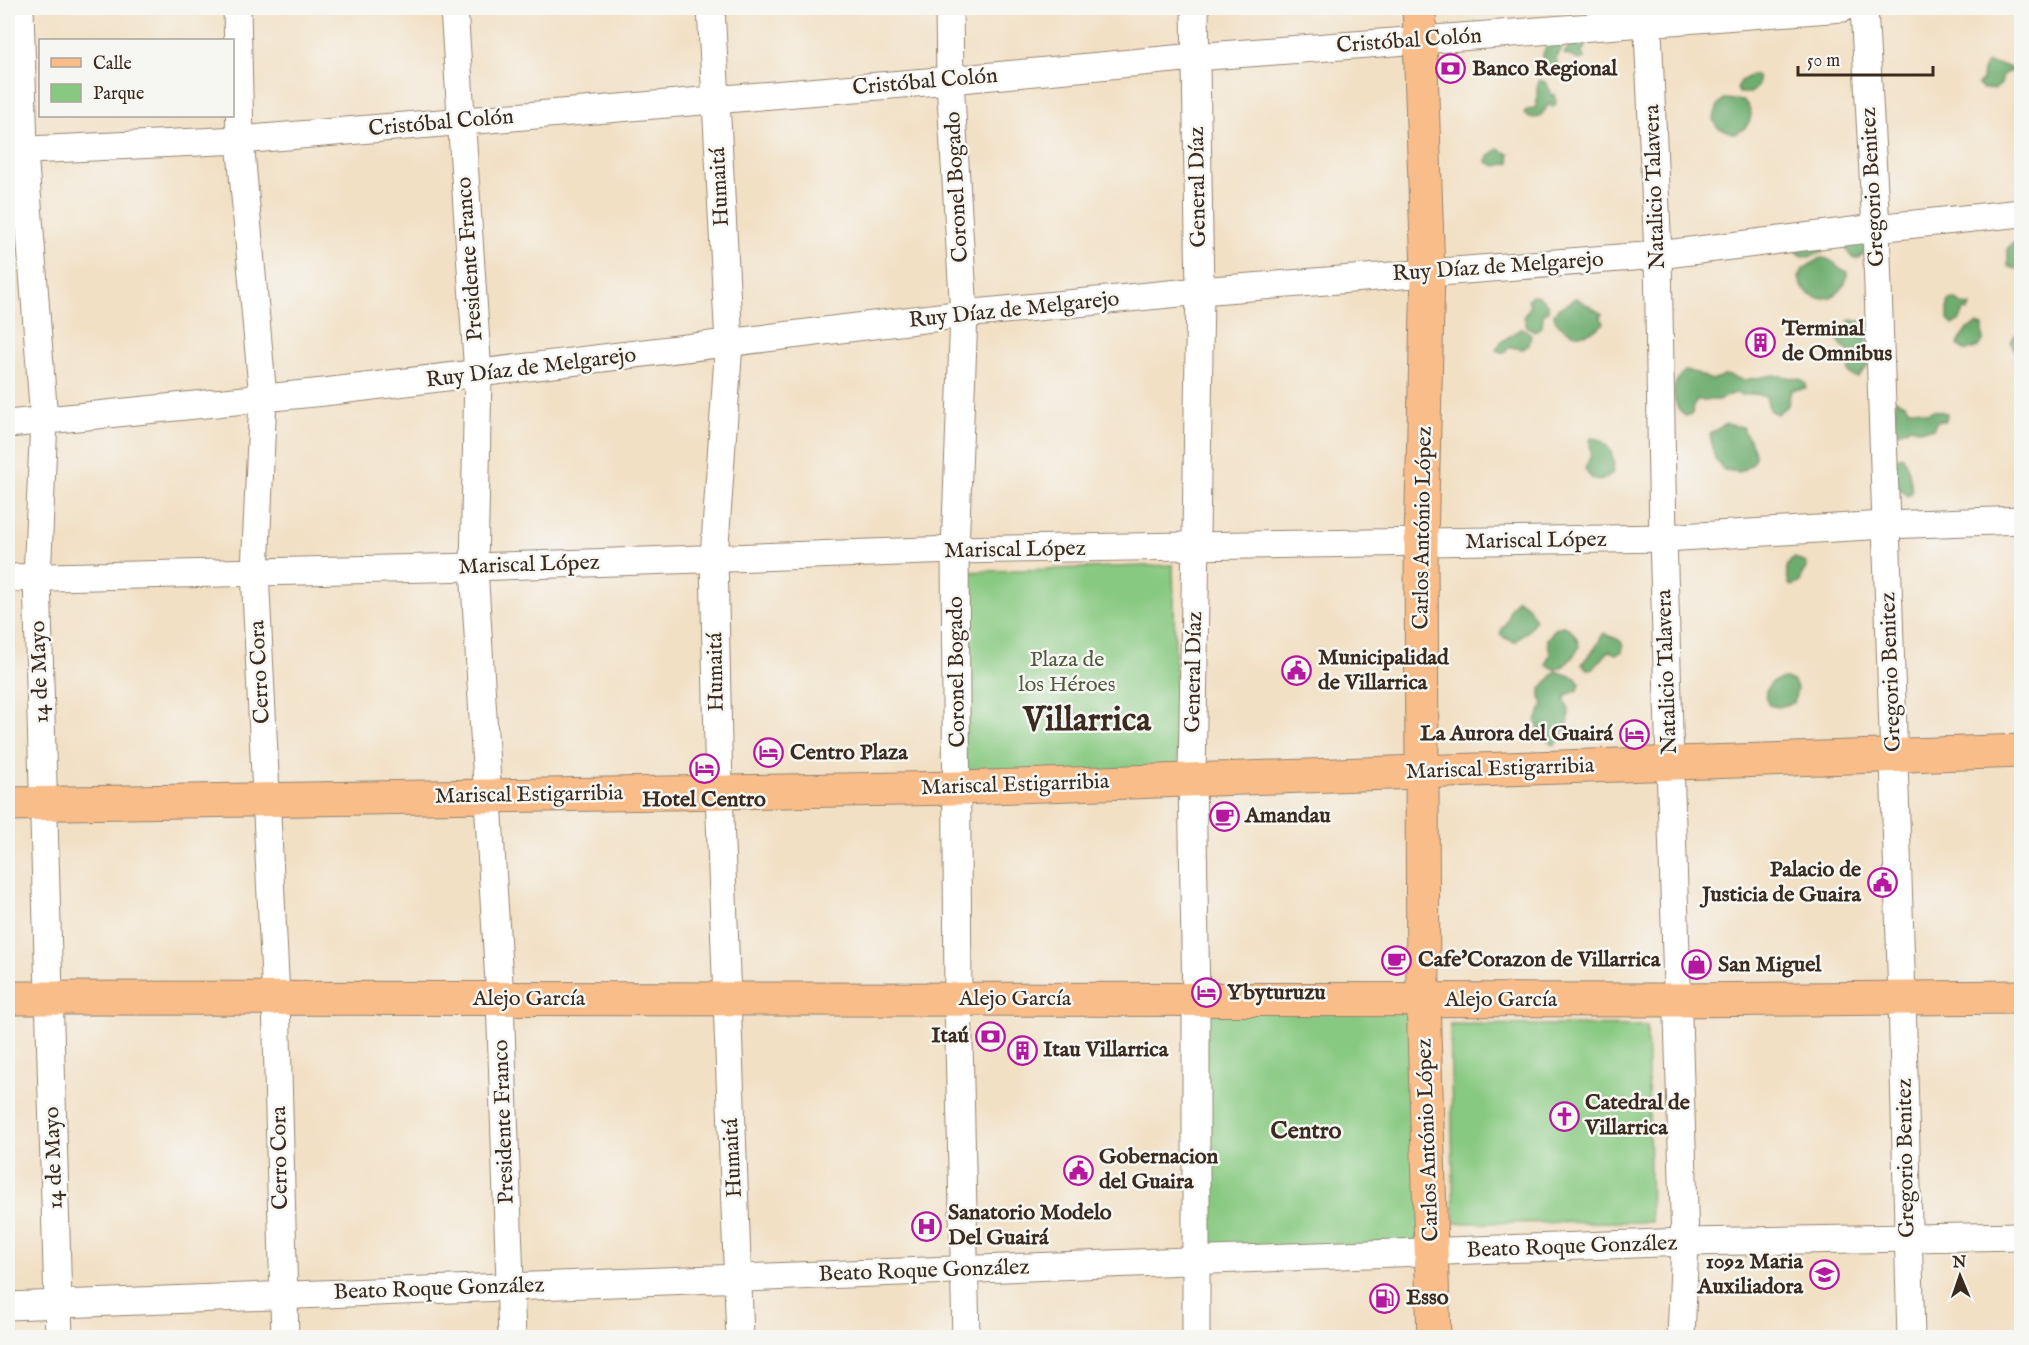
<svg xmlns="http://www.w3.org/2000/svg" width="2029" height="1345" viewBox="0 0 2029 1345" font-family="'IM FELL English',serif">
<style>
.green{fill:#88c981;stroke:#627a50;stroke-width:1.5}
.forest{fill:#6ead6f;stroke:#546c46;stroke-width:1.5}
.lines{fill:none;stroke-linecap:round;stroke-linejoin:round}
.minor-casing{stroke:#968572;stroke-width:29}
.major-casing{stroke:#968572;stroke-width:35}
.minor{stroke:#fff;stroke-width:27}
.major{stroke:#f8bd89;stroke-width:33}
.labels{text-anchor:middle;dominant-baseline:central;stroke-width:5;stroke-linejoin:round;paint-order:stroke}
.street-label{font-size:22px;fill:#3b2a1e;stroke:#f6f6f2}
.poi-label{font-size:22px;font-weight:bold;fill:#3b2a1e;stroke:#f6f6f2;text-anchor:start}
.park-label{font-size:22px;fill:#525a3c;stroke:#f6f6f2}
.neighbourhood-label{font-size:24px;font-weight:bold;fill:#3b2a1e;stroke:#f6f6f2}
.town-label{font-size:34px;font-weight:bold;fill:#3b2a1e;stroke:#f6f6f2}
</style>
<rect width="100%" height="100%" fill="#f6f6f2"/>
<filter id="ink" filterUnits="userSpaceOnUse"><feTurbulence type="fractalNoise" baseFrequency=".0167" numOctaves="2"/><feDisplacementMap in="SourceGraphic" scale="12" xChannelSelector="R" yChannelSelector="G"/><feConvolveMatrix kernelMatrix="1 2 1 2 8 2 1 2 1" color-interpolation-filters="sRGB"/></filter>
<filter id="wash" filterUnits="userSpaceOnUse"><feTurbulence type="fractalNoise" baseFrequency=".008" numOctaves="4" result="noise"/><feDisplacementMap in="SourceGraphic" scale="24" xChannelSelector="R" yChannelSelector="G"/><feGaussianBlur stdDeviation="1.35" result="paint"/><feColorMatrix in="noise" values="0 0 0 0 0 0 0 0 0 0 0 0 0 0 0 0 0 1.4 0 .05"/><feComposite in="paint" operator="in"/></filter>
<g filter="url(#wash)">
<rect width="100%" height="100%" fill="#f2e0c5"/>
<g class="green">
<path d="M 1173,565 L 1178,771 L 963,782 L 962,572 Z"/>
<path d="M 1202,1006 L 1417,1006 L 1425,1247 L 1201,1257 Z"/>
<path d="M 1450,1024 L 1647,1026 L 1651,1222 L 1454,1223 Z"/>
</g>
<g class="forest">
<path d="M 1569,39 L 1585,40 L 1586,47 L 1581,53 L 1585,58 L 1579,60 L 1564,54 L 1569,46 Z"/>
<path d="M 1562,40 L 1563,47 L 1556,57 L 1557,64 L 1553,69 C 1539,59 1541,57 1548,43 Z"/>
<path d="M 1987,63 L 2003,65 L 2015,70 L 2003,74 L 2001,84 L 1995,89 L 1982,89 L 1978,85 L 1982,80 L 1983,70 Z"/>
<path d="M 1751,75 L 1757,76 C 1760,83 1757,89 1750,93 L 1739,93 L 1737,88 L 1741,81 Z"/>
<path d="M 1540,80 L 1547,83 L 1552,97 L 1555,94 L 1556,104 L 1552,107 L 1550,103 C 1542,112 1541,124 1524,114 L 1525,111 L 1536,107 C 1539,97 1534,88 1540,80 Z"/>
<path d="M 1724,99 L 1744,101 C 1758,114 1749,128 1734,134 L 1717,127 L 1713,120 L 1718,105 Z"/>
<path d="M 1498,149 L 1509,154 L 1510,163 L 1496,166 L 1487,162 L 1487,158 Z"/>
<path d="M 1864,229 L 1867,250 L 1859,258 L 1852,258 L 1841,239 Z"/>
<path d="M 2021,242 L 2021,271 L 2008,266 L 2008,248 L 2013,243 Z"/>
<path d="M 1827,245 L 1825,250 C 1815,257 1804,260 1795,251 Z"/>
<path d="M 1820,258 C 1833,257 1836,268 1847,272 C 1848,300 1807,311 1799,278 L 1803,269 Z"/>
<path d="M 1532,295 L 1538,296 L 1548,305 L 1548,310 L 1543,315 L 1542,326 L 1535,331 L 1527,327 L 1524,316 L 1530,306 L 1528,299 Z"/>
<path d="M 1576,298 L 1602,314 L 1600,317 L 1604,323 C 1598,329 1592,333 1583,334 C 1573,336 1554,325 1554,314 L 1559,308 Z"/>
<path d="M 1950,300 L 1956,300 L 1964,305 L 1971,306 L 1968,311 L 1964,310 L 1960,320 L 1953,325 L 1948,320 L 1948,303 Z"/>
<path d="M 1850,320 L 1866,322 L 1868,366 L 1858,377 C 1842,376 1851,364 1851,354 L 1838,341 Z"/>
<path d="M 1977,324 L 1983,326 L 1983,341 L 1978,347 L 1966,351 L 1958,346 L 1958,344 L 1967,329 Z"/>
<path d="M 1522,328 L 1531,334 L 1529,345 L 1523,349 L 1510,347 L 1503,353 L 1496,350 L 1501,342 Z"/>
<path d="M 2021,332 L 2022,332 L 2021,355 L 2015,350 L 2011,343 L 2014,336 Z"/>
<path d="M 1685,371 L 1697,373 L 1711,380 L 1726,375 L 1744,380 L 1774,375 L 1800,379 L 1806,384 L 1806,388 L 1791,390 L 1788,405 L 1777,414 L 1770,411 L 1766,397 L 1756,394 L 1742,395 L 1735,393 L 1718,400 L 1696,400 L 1692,414 L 1685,416 C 1671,404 1669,383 1685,371 Z"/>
<path d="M 1895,399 L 1905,404 L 1908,409 L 1918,409 L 1927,413 L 1934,410 L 1947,413 L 1946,421 L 1937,421 L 1933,429 L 1917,429 L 1911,427 L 1895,433 Z"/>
<path d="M 1726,424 L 1742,427 C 1752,446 1767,459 1739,472 L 1724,470 L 1715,459 L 1710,435 L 1712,432 Z"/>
<path d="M 1592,437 C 1608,441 1616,456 1613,472 C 1603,484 1592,484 1585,469 L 1591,455 L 1590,441 Z"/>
<path d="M 1902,456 C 1909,465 1911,481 1912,492 L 1908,496 L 1901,490 L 1895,494 L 1892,459 Z"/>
<path d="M 1795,558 L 1806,563 L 1807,568 L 1803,572 L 1800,583 L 1791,586 L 1789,584 C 1786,573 1784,564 1795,558 Z"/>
<path d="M 1517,599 L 1528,606 L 1535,620 L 1529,630 L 1515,642 L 1505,638 L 1500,633 L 1508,619 L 1510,609 Z"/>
<path d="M 1562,626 C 1572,627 1578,638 1579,647 C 1576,654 1565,667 1557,669 C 1555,669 1550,667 1547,666 L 1546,663 L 1550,653 L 1547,639 L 1555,629 Z"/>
<path d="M 1604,633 C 1612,639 1626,637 1622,652 L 1616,654 L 1609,651 L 1594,668 L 1587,669 L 1582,664 C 1586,657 1592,653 1596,647 C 1599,642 1600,638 1604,633 Z"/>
<path d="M 1556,671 L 1576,678 L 1580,684 L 1577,691 L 1566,695 L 1565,702 C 1575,712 1566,741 1552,745 L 1541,733 L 1536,721 L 1543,704 L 1540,698 L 1540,690 Z"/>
<path d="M 1785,679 L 1793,681 L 1797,688 L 1794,703 L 1778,707 L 1769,705 C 1760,692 1770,679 1785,679 Z"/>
</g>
</g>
<g filter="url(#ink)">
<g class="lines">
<defs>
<g id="minor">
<path d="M 20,8 L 24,151 L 44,420 L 37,578 L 59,1338"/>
<path d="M 237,8 L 240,140 L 263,398 L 255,571 L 276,998 L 285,1338"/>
<path d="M 454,8 L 478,375 L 474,567 L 500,999 L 512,1338"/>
<path d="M 711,8 L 729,343 L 714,558 L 719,792 L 740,1338"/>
<path d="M 949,8 L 950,80 L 964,314 L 955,550 L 958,999 L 966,1338"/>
<path d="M 1195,8 L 1200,291 L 1192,780 L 1196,999 L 1196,1338"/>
<path d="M 1647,8 L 1658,255 L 1663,538 L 1685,1242 L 1681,1338"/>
<path d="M 1864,8 L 1876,228 L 1902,998 L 1911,1338"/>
<path d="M 8,151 L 240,140 L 950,80 L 1195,57 L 1843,8"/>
<path d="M 8,424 L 324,392 L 964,314 L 1200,291 L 1658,255 L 1876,228 L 2022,213"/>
<path d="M 8,578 L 474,567 L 955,550 L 1663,538 L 1885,525 L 2022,520"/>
<path d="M 8,1306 L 1685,1242 L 2022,1236"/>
</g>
<g id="major">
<path d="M 1419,8 L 1428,273 L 1421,543 L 1423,1000 L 1434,1338"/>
<path d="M 8,804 L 958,788 L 2022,751"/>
<path d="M 8,998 L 1677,1000 L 2022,997"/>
</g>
</defs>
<use href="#minor" class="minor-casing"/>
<use href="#major" class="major-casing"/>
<use href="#minor" class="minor"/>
<use href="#major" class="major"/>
</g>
</g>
<defs>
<symbol id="bank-ring" viewBox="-11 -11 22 22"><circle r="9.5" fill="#f6f6f2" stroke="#b5179e" stroke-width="1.5"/><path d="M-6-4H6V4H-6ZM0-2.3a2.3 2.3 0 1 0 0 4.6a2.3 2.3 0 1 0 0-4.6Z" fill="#b5179e"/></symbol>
<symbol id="building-ring" viewBox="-11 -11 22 22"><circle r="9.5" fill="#f6f6f2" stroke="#b5179e" stroke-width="1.5"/><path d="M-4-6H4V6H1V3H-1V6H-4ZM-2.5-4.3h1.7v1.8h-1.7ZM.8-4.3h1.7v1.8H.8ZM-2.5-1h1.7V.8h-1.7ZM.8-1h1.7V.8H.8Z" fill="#b5179e"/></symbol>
<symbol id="civic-ring" viewBox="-11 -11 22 22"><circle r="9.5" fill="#f6f6f2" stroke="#b5179e" stroke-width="1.5"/><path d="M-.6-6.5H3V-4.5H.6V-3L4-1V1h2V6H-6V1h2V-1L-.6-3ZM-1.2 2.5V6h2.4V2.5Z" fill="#b5179e"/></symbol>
<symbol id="hotel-ring" viewBox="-11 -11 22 22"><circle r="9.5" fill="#f6f6f2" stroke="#b5179e" stroke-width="1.5"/><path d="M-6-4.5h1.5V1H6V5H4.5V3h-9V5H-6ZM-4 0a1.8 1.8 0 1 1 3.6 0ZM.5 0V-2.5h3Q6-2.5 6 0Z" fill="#b5179e"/></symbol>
<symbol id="cafe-ring" viewBox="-11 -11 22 22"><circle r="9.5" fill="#f6f6f2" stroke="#b5179e" stroke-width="1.5"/><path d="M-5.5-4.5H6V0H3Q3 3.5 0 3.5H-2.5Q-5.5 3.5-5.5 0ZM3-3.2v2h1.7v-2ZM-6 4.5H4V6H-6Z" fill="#b5179e"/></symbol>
<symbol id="shop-ring" viewBox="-11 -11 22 22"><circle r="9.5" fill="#f6f6f2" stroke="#b5179e" stroke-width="1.5"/><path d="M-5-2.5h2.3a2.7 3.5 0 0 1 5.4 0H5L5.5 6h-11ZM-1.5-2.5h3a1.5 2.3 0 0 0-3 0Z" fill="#b5179e"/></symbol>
<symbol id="church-ring" viewBox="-11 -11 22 22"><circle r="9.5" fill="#f6f6f2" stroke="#b5179e" stroke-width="1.5"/><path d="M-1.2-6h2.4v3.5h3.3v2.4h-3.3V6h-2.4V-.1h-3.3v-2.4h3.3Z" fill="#b5179e"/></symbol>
<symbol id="hospital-ring" viewBox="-11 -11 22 22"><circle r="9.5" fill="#f6f6f2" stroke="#b5179e" stroke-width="1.5"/><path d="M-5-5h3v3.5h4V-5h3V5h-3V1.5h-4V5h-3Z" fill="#b5179e"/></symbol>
<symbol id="school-ring" viewBox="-11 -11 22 22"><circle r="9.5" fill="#f6f6f2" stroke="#b5179e" stroke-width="1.5"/><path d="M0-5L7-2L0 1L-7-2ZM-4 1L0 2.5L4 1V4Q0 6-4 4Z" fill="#b5179e"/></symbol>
<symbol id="fuel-ring" viewBox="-11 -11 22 22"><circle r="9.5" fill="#f6f6f2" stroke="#b5179e" stroke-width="1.5"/><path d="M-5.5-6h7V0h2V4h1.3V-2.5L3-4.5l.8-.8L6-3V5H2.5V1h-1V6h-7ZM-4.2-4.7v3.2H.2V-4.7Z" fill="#b5179e"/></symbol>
</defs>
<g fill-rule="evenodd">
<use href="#bank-ring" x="1434" y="52" width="33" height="33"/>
<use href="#building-ring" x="1744" y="326" width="33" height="33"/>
<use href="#civic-ring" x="1280" y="654" width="33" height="33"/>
<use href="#hotel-ring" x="1618" y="718" width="33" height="33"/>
<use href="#hotel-ring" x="752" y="736" width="33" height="33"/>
<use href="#hotel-ring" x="688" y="752" width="33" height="33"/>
<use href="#cafe-ring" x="1208" y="800" width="33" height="33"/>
<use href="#civic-ring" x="1866" y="866" width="33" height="33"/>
<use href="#cafe-ring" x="1380" y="944" width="33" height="33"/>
<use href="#shop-ring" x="1680" y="948" width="33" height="33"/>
<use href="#hotel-ring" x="1190" y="976" width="33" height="33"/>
<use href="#bank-ring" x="974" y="1020" width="33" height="33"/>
<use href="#building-ring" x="1006" y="1034" width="33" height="33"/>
<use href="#church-ring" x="1548" y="1100" width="33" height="33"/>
<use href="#civic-ring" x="1062" y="1154" width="33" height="33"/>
<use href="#hospital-ring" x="910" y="1210" width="33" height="33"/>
<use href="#school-ring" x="1808" y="1258" width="33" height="33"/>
<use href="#fuel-ring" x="1368" y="1282" width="33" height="33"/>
</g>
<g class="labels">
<g class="street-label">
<text transform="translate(1409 41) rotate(-4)">Cristóbal Colón</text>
<text transform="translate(925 82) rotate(-5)">Cristóbal Colón</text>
<text transform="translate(441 123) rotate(-5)">Cristóbal Colón</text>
<text transform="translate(720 187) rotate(-93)">Humaitá</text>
<text transform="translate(957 187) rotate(-93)">Coronel Bogado</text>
<text transform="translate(1198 187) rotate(-91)">General Díaz</text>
<text transform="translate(1655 187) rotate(-92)">Natalicio Talavera</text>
<text transform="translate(1873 187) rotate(-93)">Gregorio Benitez</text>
<text transform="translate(470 259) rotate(-94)">Presidente Franco</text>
<text transform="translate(1498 267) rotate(-4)">Ruy Díaz de Melgarejo</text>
<text transform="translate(1014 310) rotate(-6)">Ruy Díaz de Melgarejo</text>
<text transform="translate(531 368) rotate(-7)">Ruy Díaz de Melgarejo</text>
<text transform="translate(1423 528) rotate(-89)">Carlos António López</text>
<text transform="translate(1536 541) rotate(-1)">Mariscal López</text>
<text transform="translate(1015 550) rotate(-1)">Mariscal López</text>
<text transform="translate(529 565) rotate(-2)">Mariscal López</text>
<text transform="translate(40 672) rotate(-92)">14 de Mayo</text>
<text transform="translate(260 672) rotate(-93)">Cerro Cora</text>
<text transform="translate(716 672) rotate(-91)">Humaitá</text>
<text transform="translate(957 672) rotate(-91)">Coronel Bogado</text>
<text transform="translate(1194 672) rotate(-89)">General Díaz</text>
<text transform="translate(1667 672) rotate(-92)">Natalicio Talavera</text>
<text transform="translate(1891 672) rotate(-92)">Gregorio Benitez</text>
<text transform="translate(1500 769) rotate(-2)">Mariscal Estigarribia</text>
<text transform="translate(1015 785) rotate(-2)">Mariscal Estigarribia</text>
<text transform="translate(529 795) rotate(-1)">Mariscal Estigarribia</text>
<text x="529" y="999">Alejo García</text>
<text x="1015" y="999">Alejo García</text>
<text x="1501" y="1000">Alejo García</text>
<text transform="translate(504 1122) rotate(-92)">Presidente Franco</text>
<text transform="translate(1428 1140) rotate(-92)">Carlos António López</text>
<text transform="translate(54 1158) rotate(-92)">14 de Mayo</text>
<text transform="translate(280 1158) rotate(-91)">Cerro Cora</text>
<text transform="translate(733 1158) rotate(-93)">Humaitá</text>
<text transform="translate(1906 1158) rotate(-91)">Gregorio Benitez</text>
<text transform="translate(1572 1247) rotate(-2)">Beato Roque González</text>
<text transform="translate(924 1271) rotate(-2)">Beato Roque González</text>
<text transform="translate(439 1289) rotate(-2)">Beato Roque González</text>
</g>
<g class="poi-label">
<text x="1472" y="69">Banco Regional</text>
<text x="1782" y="329">Terminal<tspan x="1782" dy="25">de Omnibus</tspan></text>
<text x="1318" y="658">Municipalidad<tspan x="1318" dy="25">de Villarrica</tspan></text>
<text x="1613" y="734" text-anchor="end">La Aurora del Guairá</text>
<text x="790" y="753">Centro Plaza</text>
<text x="704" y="800" text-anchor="middle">Hotel Centro</text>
<text x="1245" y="816">Amandau</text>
<text x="1861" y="870" text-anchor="end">Palacio de<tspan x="1861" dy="25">Justicia de Guaira</tspan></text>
<text x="1418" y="960">Cafe'Corazon de Villarrica</text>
<text x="1718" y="965">San Miguel</text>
<text x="1227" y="993">Ybyturuzu</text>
<text x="969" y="1036" text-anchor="end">Itaú</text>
<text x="1043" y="1050">Itau Villarrica</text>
<text x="1585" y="1103">Catedral de<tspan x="1585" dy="25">Villarrica</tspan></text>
<text x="1099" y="1157">Gobernacion<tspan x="1099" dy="25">del Guaira</tspan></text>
<text x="948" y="1213">Sanatorio Modelo<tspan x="948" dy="25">Del Guairá</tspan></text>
<text x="1803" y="1262" text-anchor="end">1092 Maria<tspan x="1803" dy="25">Auxiliadora</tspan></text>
<text x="1406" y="1298">Esso</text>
</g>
<g class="park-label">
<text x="1067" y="660">Plaza de<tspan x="1067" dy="25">los Héroes</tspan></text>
</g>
<g class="neighbourhood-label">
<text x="1306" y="1131">Centro</text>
</g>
<g class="town-label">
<text x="1087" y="720">Villarrica</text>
</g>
</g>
<rect width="2029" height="1345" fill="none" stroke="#f6f6f2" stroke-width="30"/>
<rect x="39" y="39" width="195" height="78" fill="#f6f6f2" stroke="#aba49d" stroke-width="1.5"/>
<rect x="51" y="58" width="30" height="9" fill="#f8bd89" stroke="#aba49d" stroke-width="1.5"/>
<text x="93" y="69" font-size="18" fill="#3b2a1e">Calle</text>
<rect x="51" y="84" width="30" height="18" fill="#88c981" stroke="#aba49d" stroke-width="1.5"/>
<text x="93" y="99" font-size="18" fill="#3b2a1e">Parque</text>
<g transform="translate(1960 1276) rotate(358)" stroke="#f6f6f2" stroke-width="4.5" paint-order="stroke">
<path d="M0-4.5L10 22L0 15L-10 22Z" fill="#3b2a1e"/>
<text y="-9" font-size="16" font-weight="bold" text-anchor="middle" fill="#3b2a1e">N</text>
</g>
<path d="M1798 66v9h135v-9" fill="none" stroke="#3b2a1e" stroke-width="3"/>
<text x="1807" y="66" font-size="18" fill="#3b2a1e" stroke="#f6f6f2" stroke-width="4.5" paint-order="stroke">50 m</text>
</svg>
